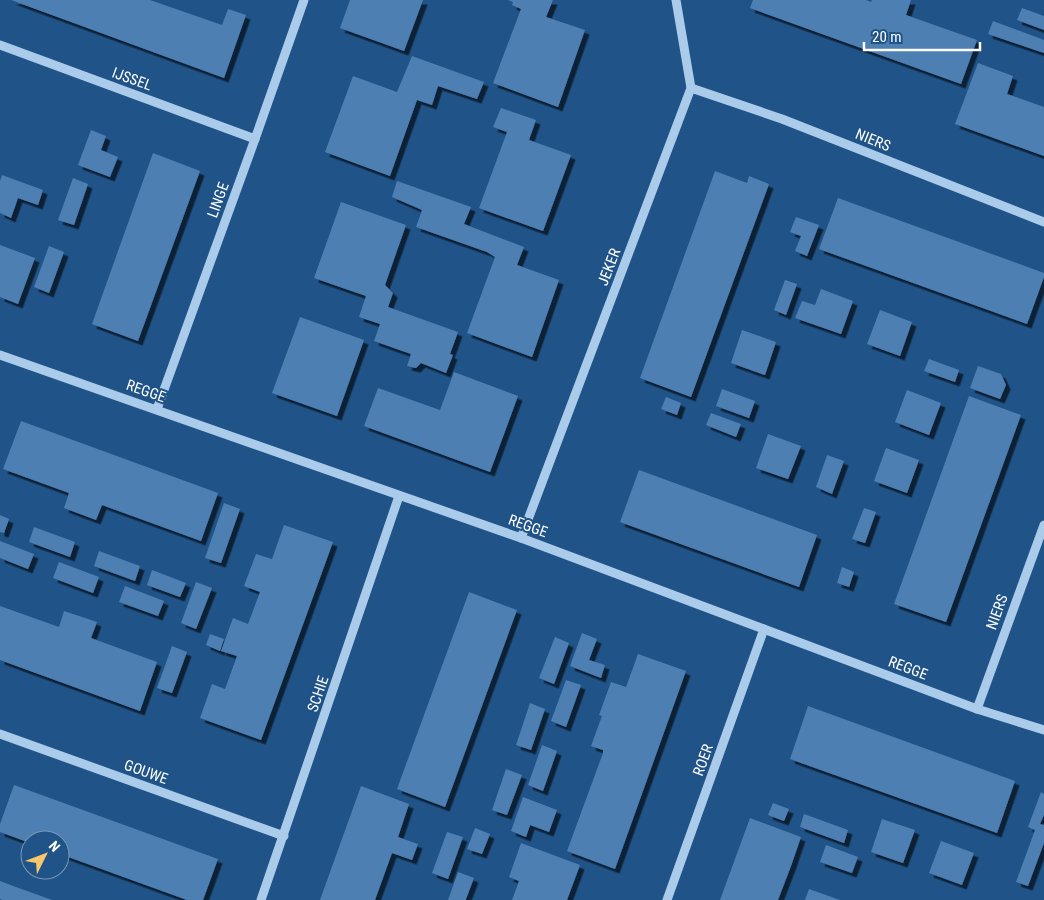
<svg xmlns="http://www.w3.org/2000/svg" width="1044" height="900" viewBox="0 0 1044 900" font-family="'Roboto Condensed',sans-serif">
<style>
.building{fill:#4d7fb2;filter:url(#shadow)}
.lines{fill:none;stroke-linecap:round;stroke-linejoin:round}
.minor{stroke:#aacbea;stroke-width:9}
.labels{text-anchor:middle;dominant-baseline:central;stroke-width:4;stroke-linejoin:round;paint-order:stroke}
.street-label{font-size:15px;fill:#fff;stroke:#205387}
</style>
<defs>
<filter id="shadow"><feDropShadow dx="4.5" dy="4.5" stdDeviation="0" flood-color="#0009"/></filter>
</defs>
<rect width="100%" height="100%" fill="#205387"/>
<g class="building">
<path d="M 11,0 L 150,0 L 222,25 L 228,9 L 246,15 L 224,78 Z"/>
<path d="M 350,0 L 423,0 L 404,51 L 340,28 Z"/>
<path d="M 508,0 L 553,0 L 546,17 L 585,30 L 558,107 L 493,83 L 521,9 L 512,5 L 513,2 Z"/>
<path d="M 753,0 L 866,0 L 871,2 L 872,0 L 911,0 L 906,15 L 977,40 L 961,84 L 750,8 Z"/>
<path d="M 1022,8 L 1044,16 L 1044,30 L 1017,20 Z"/>
<path d="M 993,21 L 1044,40 L 1044,53 L 988,34 Z"/>
<path d="M 412,56 L 484,82 L 477,99 L 438,86 L 432,105 L 417,100 L 390,176 L 325,152 L 353,76 L 397,92 Z"/>
<path d="M 978,63 L 1013,76 L 1007,94 L 1044,107 L 1044,156 L 955,124 Z"/>
<path d="M 501,108 L 536,120 L 529,140 L 571,155 L 543,231 L 479,208 L 507,132 L 493,127 Z"/>
<path d="M 91,130 L 106,136 L 101,150 L 118,157 L 110,177 L 78,165 Z"/>
<path d="M 153,153 L 200,171 L 138,341 L 92,324 Z"/>
<path d="M 715,171 L 747,183 L 749,176 L 769,184 L 691,397 L 640,378 Z"/>
<path d="M 2,175 L 43,190 L 38,205 L 18,198 L 11,218 L 0,213 L 0,181 Z"/>
<path d="M 73,178 L 88,184 L 74,225 L 58,220 Z"/>
<path d="M 397,181 L 471,207 L 464,224 L 524,247 L 517,265 L 559,280 L 532,357 L 467,333 L 495,257 L 487,252 L 416,227 L 422,210 L 392,197 Z"/>
<path d="M 838,198 L 1044,273 L 1044,277 L 1027,324 L 819,249 Z"/>
<path d="M 341,202 L 406,225 L 385,285 L 393,293 L 388,307 L 458,332 L 450,354 L 453,355 L 446,373 L 421,363 L 416,368 L 407,366 L 411,354 L 374,341 L 380,324 L 359,317 L 366,296 L 314,278 Z"/>
<path d="M 796,217 L 819,225 L 807,256 L 795,251 L 801,236 L 790,232 Z"/>
<path d="M 0,245 L 35,258 L 18,304 L 0,297 Z"/>
<path d="M 49,246 L 64,252 L 49,293 L 34,287 Z"/>
<path d="M 785,280 L 797,284 L 786,315 L 774,310 Z"/>
<path d="M 821,289 L 853,301 L 841,334 L 795,318 L 802,301 L 815,305 Z"/>
<path d="M 880,310 L 912,322 L 900,356 L 867,344 Z"/>
<path d="M 300,317 L 364,340 L 337,416 L 272,393 Z"/>
<path d="M 742,330 L 776,342 L 765,375 L 731,363 Z"/>
<path d="M 929,359 L 959,370 L 955,382 L 924,371 Z"/>
<path d="M 978,366 L 1001,374 L 1006,385 L 1000,399 L 970,388 Z"/>
<path d="M 454,372 L 518,396 L 490,472 L 364,426 L 378,388 L 440,410 Z"/>
<path d="M 722,389 L 755,401 L 749,418 L 716,406 Z"/>
<path d="M 907,390 L 941,403 L 929,435 L 895,422 Z"/>
<path d="M 969,396 L 1021,415 L 946,622 L 894,604 Z"/>
<path d="M 666,397 L 681,403 L 677,415 L 661,409 Z"/>
<path d="M 711,413 L 741,424 L 736,437 L 706,425 Z"/>
<path d="M 21,421 L 218,493 L 201,541 L 102,505 L 96,520 L 64,508 L 69,493 L 3,469 Z"/>
<path d="M 768,434 L 801,446 L 788,479 L 756,468 Z"/>
<path d="M 886,448 L 919,460 L 907,493 L 874,481 Z"/>
<path d="M 827,455 L 844,461 L 832,494 L 816,487 Z"/>
<path d="M 639,470 L 817,535 L 799,587 L 620,522 Z"/>
<path d="M 224,503 L 240,509 L 221,563 L 205,558 Z"/>
<path d="M 864,508 L 876,512 L 865,543 L 852,539 Z"/>
<path d="M 0,515 L 9,519 L 4,533 L 0,532 Z"/>
<path d="M 284,525 L 333,542 L 261,740 L 200,718 L 212,684 L 225,689 L 237,656 L 221,651 L 233,618 L 248,624 L 260,592 L 244,586 L 256,554 L 272,559 Z"/>
<path d="M 34,527 L 75,542 L 70,557 L 29,542 Z"/>
<path d="M 0,541 L 34,554 L 28,569 L 0,558 Z"/>
<path d="M 99,551 L 140,566 L 135,581 L 94,566 Z"/>
<path d="M 59,562 L 99,577 L 93,593 L 53,578 Z"/>
<path d="M 842,567 L 854,572 L 849,587 L 837,583 Z"/>
<path d="M 152,570 L 186,583 L 180,597 L 147,585 Z"/>
<path d="M 196,582 L 212,588 L 196,629 L 181,623 Z"/>
<path d="M 125,586 L 164,601 L 158,616 L 119,602 Z"/>
<path d="M 469,592 L 517,610 L 445,807 L 397,789 Z"/>
<path d="M 0,606 L 59,627 L 64,611 L 97,622 L 91,638 L 157,662 L 140,711 L 0,660 Z"/>
<path d="M 582,633 L 597,639 L 589,660 L 605,665 L 601,678 L 570,666 Z"/>
<path d="M 210,634 L 224,639 L 220,651 L 206,645 Z"/>
<path d="M 555,637 L 569,643 L 554,684 L 539,678 Z"/>
<path d="M 172,646 L 187,652 L 172,693 L 157,688 Z"/>
<path d="M 638,654 L 686,671 L 615,869 L 567,851 L 603,753 L 603,750 L 591,746 L 602,716 L 599,715 L 611,682 L 626,687 Z"/>
<path d="M 566,680 L 581,685 L 566,727 L 551,721 Z"/>
<path d="M 530,703 L 545,709 L 531,750 L 516,745 Z"/>
<path d="M 808,706 L 1015,781 L 997,833 L 790,759 Z"/>
<path d="M 542,745 L 557,751 L 543,791 L 528,785 Z"/>
<path d="M 506,769 L 522,775 L 507,815 L 492,810 Z"/>
<path d="M 14,785 L 218,859 L 203,900 L 187,900 L 60,854 L 60,840 L 30,840 L 30,843 L 0,832 L 0,824 Z"/>
<path d="M 361,786 L 409,804 L 398,837 L 418,844 L 412,860 L 392,853 L 375,900 L 320,900 Z"/>
<path d="M 1041,792 L 1044,794 L 1044,815 L 1040,824 L 1044,825 L 1044,843 L 1028,886 L 1016,882 L 1035,830 L 1028,827 Z"/>
<path d="M 523,797 L 557,810 L 549,832 L 530,825 L 526,837 L 511,831 Z"/>
<path d="M 773,803 L 789,809 L 784,821 L 768,815 Z"/>
<path d="M 804,814 L 848,830 L 844,843 L 800,827 Z"/>
<path d="M 750,818 L 801,837 L 791,866 L 778,900 L 720,900 Z"/>
<path d="M 882,819 L 915,830 L 903,863 L 871,852 Z"/>
<path d="M 475,828 L 490,834 L 482,854 L 467,849 Z"/>
<path d="M 447,832 L 463,837 L 448,879 L 432,873 Z"/>
<path d="M 941,841 L 974,853 L 962,885 L 929,873 Z"/>
<path d="M 521,843 L 580,865 L 567,900 L 512,900 L 519,881 L 509,877 Z"/>
<path d="M 826,845 L 858,857 L 852,873 L 820,862 Z"/>
<path d="M 458,872 L 474,878 L 466,899 L 466,900 L 448,900 Z"/>
<path d="M 0,881 L 16,887 L 52,900 L 3,900 L 0,899 Z"/>
<path d="M 809,889 L 840,900 L 805,900 Z"/>
</g>
<g class="lines">
<g class="minor">
<path d="M 0,45 L 255,139"/>
<path d="M 691,88 L 782,119 L 1044,222"/>
<path d="M 0,355 L 521,538 L 977,709 L 1044,730"/>
<path d="M 157,409 L 255,139 L 304,0"/>
<path d="M 521,538 L 691,88 L 676,0"/>
<path d="M 977,709 L 1044,525"/>
<path d="M 0,734 L 284,836"/>
<path d="M 261,900 L 399,496"/>
<path d="M 667,900 L 764,629"/>
</g>
</g>
<g class="labels">
<g class="street-label">
<text transform="translate(132 79) rotate(20)">IJSSEL</text>
<text transform="translate(873 140) rotate(22)">NIERS</text>
<text transform="translate(218 200) rotate(-70)">LINGE</text>
<text transform="translate(609 267) rotate(-69)">JEKER</text>
<text transform="translate(146 391) rotate(19)">REGGE</text>
<text transform="translate(528 526) rotate(20)">REGGE</text>
<text transform="translate(997 612) rotate(-70)">NIERS</text>
<text transform="translate(908 668) rotate(21)">REGGE</text>
<text transform="translate(318 694) rotate(-71)">SCHIE</text>
<text transform="translate(703 760) rotate(-70)">ROER</text>
<text transform="translate(146 772) rotate(20)">GOUWE</text>
</g>
</g>
<g transform="translate(45 855) rotate(48)"><circle r="24" fill="#205387" stroke="#7998b7"/>
<path d="M0-4L9 19L0 12L-9 19Z" fill="#f8c76b"/>
<text y="-8" font-size="14" font-weight="bold" text-anchor="middle" fill="#ffffff">N</text>
</g>
<path d="M864 42v8h116v-8" fill="none" stroke="#ffffff" stroke-width="2.5"/>
<text x="872" y="42" font-size="15" fill="#ffffff" stroke="#205387" stroke-width="4" paint-order="stroke">20 m</text>
</svg>
